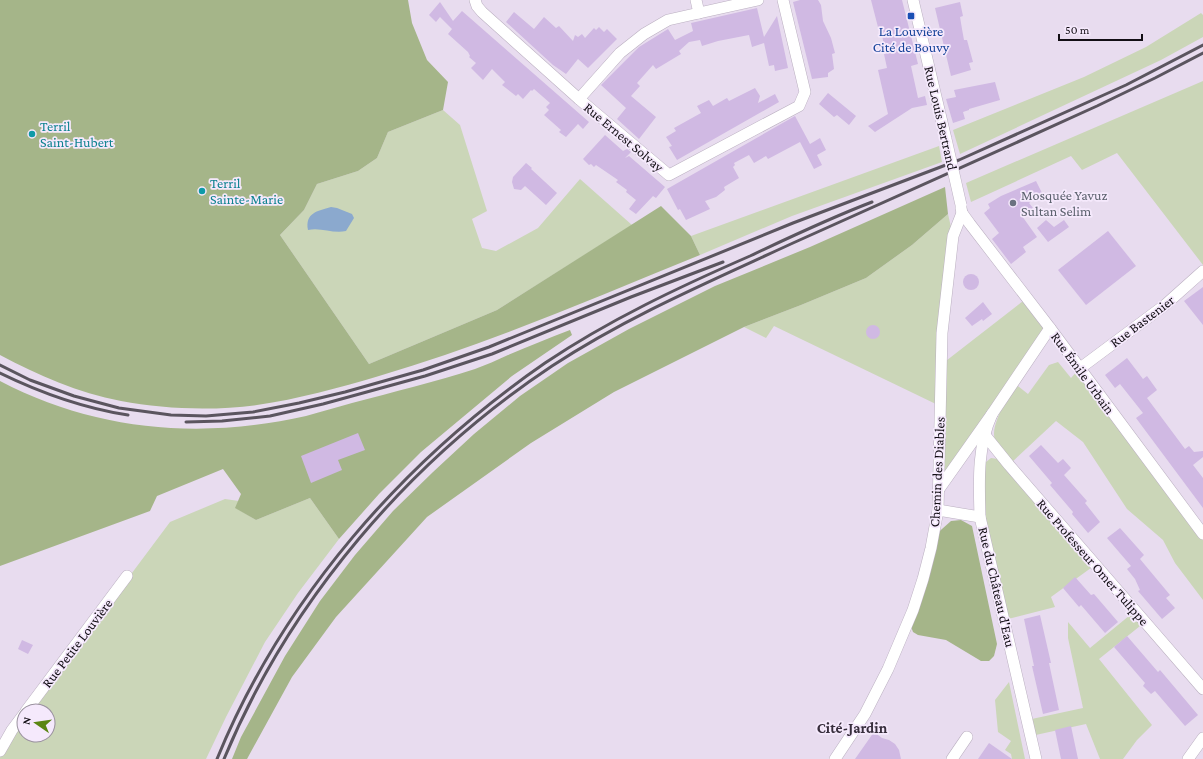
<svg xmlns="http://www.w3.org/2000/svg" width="1203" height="759" viewBox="0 0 1203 759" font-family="'Crimson Pro',serif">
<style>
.green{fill:#cbd6b8}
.forest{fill:#a5b589}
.water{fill:#8ba9ce}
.building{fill:#d0b9e3}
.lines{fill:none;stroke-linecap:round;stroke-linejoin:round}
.minor-casing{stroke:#bbb0c1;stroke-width:12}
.minor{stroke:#fff;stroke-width:11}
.rail{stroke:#5b555f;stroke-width:3}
.minor-bridge-casing{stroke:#bbb0c1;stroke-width:12;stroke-linecap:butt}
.minor-bridge{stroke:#fff;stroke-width:11}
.transit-dot{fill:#1a4fb4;stroke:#f5e9fc;stroke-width:1.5}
.culture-dot{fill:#0f9aa8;stroke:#f5e9fc;stroke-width:1.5}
.worship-dot{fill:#6b7280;stroke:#f5e9fc;stroke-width:1.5}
.labels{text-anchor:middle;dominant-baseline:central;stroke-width:3.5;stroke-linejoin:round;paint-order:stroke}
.transit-label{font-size:14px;fill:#164399;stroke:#f5e9fc}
.street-label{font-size:14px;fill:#120e14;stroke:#f5e9fc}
.culture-label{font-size:14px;fill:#0d838f;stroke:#f5e9fc;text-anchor:start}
.worship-label{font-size:14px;fill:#5b616d;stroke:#f5e9fc;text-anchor:start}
.neighbourhood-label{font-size:15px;font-weight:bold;fill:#372e3c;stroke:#f5e9fc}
</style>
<rect width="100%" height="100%" fill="#e8dcef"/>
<g class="green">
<path d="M 1201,13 L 1203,15 L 1203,37 L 1161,60 L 960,154 L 953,130 L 1084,77 L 1146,47 Z"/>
<path d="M 1203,81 L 1203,265 L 1117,153 L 1082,170 L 1071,156 L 971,202 L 966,183 Z"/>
<path d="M 443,110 L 460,125 L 487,211 L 472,219 L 482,248 L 496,251 L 538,228 L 580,179 L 632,225 L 497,310 L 369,364 L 280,235 L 304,210 L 317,184 L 358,171 L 377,158 L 388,132 Z"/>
<path d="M 939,146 L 942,162 L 792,216 L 700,255 L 691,236 Z"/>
<path d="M 948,214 L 953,236 L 942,364 L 1027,298 L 1050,328 L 1014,383 L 1028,394 L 1049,365 L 1058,362 L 1071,378 L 1079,369 L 1203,534 L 1203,600 L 1175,563 L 1163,540 L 1127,509 L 1083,442 L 1056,421 L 1011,463 C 1006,456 998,448 995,440 C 991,429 1000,414 1003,404 L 939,489 L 940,406 L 774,326 L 766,338 L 744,327 L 801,305 L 866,278 L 912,245 Z"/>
<path d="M 991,458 L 998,459 L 1095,565 L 1051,597 L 1055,607 L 1004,620 L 980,517 L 983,468 L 986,462 Z"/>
<path d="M 310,498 L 339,539 L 298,593 L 265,642 L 226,717 L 206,759 L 0,759 L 0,756 L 24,718 L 24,735 L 48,735 L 48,711 L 29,711 L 170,522 L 225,499 L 239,501 L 236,508 L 256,520 Z"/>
<path d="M 1135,611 L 1145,622 L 1099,659 L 1152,725 L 1137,740 L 1123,759 L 1100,759 L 1086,724 L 1031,736 L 1027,720 L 1083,708 L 1068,638 L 1068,622 L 1090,648 Z"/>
<path d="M 1009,682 L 1025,759 L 1012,759 L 1011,754 L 1005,750 L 1011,741 L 998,732 L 995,700 Z"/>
</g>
<g class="forest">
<path d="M 0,0 L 408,0 L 412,23 L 427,60 L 448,82 L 443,110 L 388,132 L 377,158 L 358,171 L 317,184 L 304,210 L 280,235 L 369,364 L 497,310 L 661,206 L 691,236 L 700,255 C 594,298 489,344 379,376 C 339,388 298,399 257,405 C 212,411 164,409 121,401 C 78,393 38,375 0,355 Z"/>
<path d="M 945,187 L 948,214 L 912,245 L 866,278 L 801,305 L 744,327 L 614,392 L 531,443 L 427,517 L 336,617 L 292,677 L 247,759 L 232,759 L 241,737 L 285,656 L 320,601 L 355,555 L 393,511 L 433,472 L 474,434 L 520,396 L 568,363 L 629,329 L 715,286 L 810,247 Z"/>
<path d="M 570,330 L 572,335 L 512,376 L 421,452 L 379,494 L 339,539 L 310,498 L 256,520 L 235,508 L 241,494 L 223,469 L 157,496 L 150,511 L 0,566 L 0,381 C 96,431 200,440 306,416 C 321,412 337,407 352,403 C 393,392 435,382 475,369 C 486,365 497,360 508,355 C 529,346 549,338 570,330 Z"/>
<path d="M 961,520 L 972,526 L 997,644 L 994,656 L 989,661 L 981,661 L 946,640 L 918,635 L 913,632 L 909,621 L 933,537 L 951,521 Z"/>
</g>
<path class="water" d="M 331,207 L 337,208 L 352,214 L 354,218 L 346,231 C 333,234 321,227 308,230 C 305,213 317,211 331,207 Z"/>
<g class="building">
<path d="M 800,0 L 818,0 L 821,5 L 823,21 L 831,38 L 835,53 L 832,54 L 834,69 L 828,73 L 828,77 L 812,79 L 793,2 Z"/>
<path d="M 871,0 L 902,0 L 918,64 L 911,66 L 918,98 L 925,96 L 927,105 L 912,108 L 875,132 L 868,126 L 888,114 L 878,70 L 887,68 L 884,54 L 886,54 L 881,31 L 879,31 Z"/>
<path d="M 440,2 L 453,21 L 462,11 L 589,122 L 583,129 L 578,124 L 566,137 L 559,132 L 561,130 L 544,115 L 549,110 L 546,107 L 550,103 L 534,89 L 532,91 L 531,90 L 523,99 L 518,94 L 516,96 L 502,85 L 505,82 L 492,69 L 483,80 L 471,68 L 476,63 L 469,57 L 470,56 L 468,52 L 448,34 L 452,29 L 440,17 L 436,22 L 429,15 Z"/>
<path d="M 960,2 L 963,16 L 960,17 L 962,29 L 964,40 L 967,40 L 973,62 L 969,63 L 971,70 L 951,76 L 935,8 Z"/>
<path d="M 757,8 L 764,37 L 777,16 L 788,68 L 775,71 L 774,65 L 769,66 L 764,43 L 752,47 L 749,35 L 718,41 L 702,46 L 700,40 L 689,42 L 679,51 L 681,54 L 656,69 L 653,65 L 637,83 L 640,86 L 631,96 L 656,117 L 639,139 L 617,119 L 626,108 L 601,85 L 639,47 L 668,29 L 675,40 L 693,31 L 691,23 Z"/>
<path d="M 514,12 L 534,29 L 544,17 L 556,28 L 559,26 L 573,41 L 575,35 L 578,37 L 582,34 L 585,38 L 594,28 L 596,30 L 599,27 L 604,32 L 607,29 L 617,39 L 588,68 L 578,59 L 566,74 L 553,65 L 506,22 Z"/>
<path d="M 995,82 L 1000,100 L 969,109 L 969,110 L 963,112 L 965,119 L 953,123 L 946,99 L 956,97 L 954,90 Z"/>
<path d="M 755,88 L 760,96 L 758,103 L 775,94 L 779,102 L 677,160 L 669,147 L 672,146 L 666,137 L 676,131 L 674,128 L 701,113 L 697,106 L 709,100 L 713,106 L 727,98 L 729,101 Z"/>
<path d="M 828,93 L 856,116 L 849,125 L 837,115 L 834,117 L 819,104 Z"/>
<path d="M 795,116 L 810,144 L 820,138 L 826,150 L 817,155 L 822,165 L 814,169 L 800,142 L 768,159 L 766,156 L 754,163 L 749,155 L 734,163 L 735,165 L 733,167 L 739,178 L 724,187 L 725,190 L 716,197 L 705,201 L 710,209 L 686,220 L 680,209 L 678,210 L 667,189 Z"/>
<path d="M 605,135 L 623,151 L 627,149 L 631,152 L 625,158 L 629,156 L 665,187 L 656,198 L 653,196 L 636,214 L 629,209 L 636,200 L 626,192 L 627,190 L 616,182 L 618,180 L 596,165 L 594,167 L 591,164 L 589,165 L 583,159 Z"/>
<path d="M 526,163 L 532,168 L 531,169 L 557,193 L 546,205 L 525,186 L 521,190 L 514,189 L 512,182 L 513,177 Z"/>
<path d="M 1036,181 L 1042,193 L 1029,203 L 1033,208 L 1022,216 L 1037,237 L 1023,247 L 1026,252 L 1011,264 L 992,239 L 999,233 L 984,213 L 990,208 L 988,204 L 1001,196 Z"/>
<path d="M 1046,220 L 1054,227 L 1064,220 L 1069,227 L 1048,242 L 1037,228 Z"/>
<path d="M 1108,231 L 1136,266 L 1086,305 L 1058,270 Z"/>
<circle cx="971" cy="282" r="8"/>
<path d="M 1203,287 L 1203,325 L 1184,301 Z"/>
<path d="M 983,302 L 992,314 L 983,321 L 982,319 L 972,326 L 965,318 Z"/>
<circle cx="873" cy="332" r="7"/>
<path d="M 1127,358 L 1143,379 L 1147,376 L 1157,390 L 1147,398 L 1185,449 L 1189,446 L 1194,452 L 1203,451 L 1203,457 L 1193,465 L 1203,478 L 1203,508 L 1136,418 L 1143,413 L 1120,384 L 1115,388 L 1105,375 Z"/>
<path d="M 358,433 L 365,450 L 338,460 L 342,470 L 311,483 L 301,456 Z"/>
<path d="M 1041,445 L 1058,463 L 1063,459 L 1071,468 L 1064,475 L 1087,501 L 1085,503 L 1100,522 L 1088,533 L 1072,514 L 1073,512 L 1050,485 L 1052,483 L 1029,456 Z"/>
<path d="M 1120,528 L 1144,555 L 1140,559 L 1170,595 L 1166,598 L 1175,608 L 1162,619 L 1138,591 L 1140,590 L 1135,579 L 1127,569 L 1131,566 L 1107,538 Z"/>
<path d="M 1075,577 L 1091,595 L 1094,594 L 1118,622 L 1105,633 L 1081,605 L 1079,607 L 1063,588 Z"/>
<path d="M 1040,615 L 1051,663 L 1049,663 L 1059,710 L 1043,714 L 1032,666 L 1034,666 L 1024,619 Z"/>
<path d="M 1127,636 L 1158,672 L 1160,670 L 1198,715 L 1185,726 L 1155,691 L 1151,694 L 1143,686 L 1145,683 L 1114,647 Z"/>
<path d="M 22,640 L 33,645 L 28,654 L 18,649 Z"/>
<path d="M 1071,726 L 1078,759 L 1061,759 L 1055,730 Z"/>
<path d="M 874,732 L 882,738 L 889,740 L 895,744 L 899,750 L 901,759 L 855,759 Z"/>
<path d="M 989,743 L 1012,759 L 978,759 Z"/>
</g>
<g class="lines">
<defs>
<g id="minor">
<path d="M 475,0 L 477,6 L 482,12 L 579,99 L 669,175 L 799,106 L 805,92 L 783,0"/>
<path d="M 696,0 L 699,13 L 758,0"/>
<path d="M 913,0 L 946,139"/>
<path d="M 579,99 L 620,53 L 644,34 L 668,20 L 699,13"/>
<path d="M 961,208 L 962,213 L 970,224 L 1050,328 L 1203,534"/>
<path d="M 1079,369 L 1165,305 L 1203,271"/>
<path d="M 992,414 C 977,447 979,482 980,517 L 1036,759"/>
<path d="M 984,434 L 1009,465 L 1203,689"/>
<path d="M 939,489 L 992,414 L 1050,328"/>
<path d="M 938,510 L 980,517"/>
<path d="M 26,711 L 127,576"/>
<path d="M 0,751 L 12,730 L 24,714"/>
<path d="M 835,759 L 865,714 L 888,669 L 913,610 L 923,579 L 931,548 L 938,510 L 942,333 L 953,236 L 962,213"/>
<path d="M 952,759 L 967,737"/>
<path d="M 1188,759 L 1203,738"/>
</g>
</defs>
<use href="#minor" class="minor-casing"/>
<use href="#minor" class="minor"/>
<g class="rail">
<path d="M 0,365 L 30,380 L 74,396 L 119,408 L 171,415 L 206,416 L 253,412 L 299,403 L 345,392 L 423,370 L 489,347 L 793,223 L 959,160 L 1126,85 L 1203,45"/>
<path d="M 0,373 C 41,393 83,408 128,415"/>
<path d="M 186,422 L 222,421 L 270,416 L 323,404 L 425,376 L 492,354 L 631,297 L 723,262"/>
<path d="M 217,759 C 283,598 403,461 545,363 C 609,320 679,287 750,256 C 790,237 830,218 872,202"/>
<path d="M 224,759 C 290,600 409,461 552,366 C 628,316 711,281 793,243 C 894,198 996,152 1097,106 L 1155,78 L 1203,53"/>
</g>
<defs>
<path id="minor-bridge" d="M 946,139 L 961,205"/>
</defs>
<use href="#minor-bridge" class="minor-bridge-casing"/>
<use href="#minor-bridge" class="minor-bridge"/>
</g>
<rect class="transit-dot" x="907" y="12" width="8" height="8" rx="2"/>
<g class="culture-dot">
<circle cx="32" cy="134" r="4"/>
<circle cx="202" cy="191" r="4"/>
</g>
<circle class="worship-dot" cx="1013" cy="203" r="4"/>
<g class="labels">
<g class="transit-label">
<text x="911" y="31">La Louvière<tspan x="911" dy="16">Cité de Bouvy</tspan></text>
</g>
<g class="street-label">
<text transform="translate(941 118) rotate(77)">Rue Louis Bertrand</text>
<text transform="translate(624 137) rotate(40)">Rue Ernest Solvay</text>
<text transform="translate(1142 321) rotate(-37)">Rue Bastenier</text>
<text transform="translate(1083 373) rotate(54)">Rue Émile Urbain</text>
<text transform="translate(937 472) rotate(-87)">Chemin des Diables</text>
<text transform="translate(1093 562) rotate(49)">Rue Professeur Omer Tulippe</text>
<text transform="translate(997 587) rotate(77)">Rue du Château d'Eau</text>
<text transform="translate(77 643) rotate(-53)">Rue Petite Louvière</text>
</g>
<g class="culture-label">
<text x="40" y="126">Terril<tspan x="40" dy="16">Saint-Hubert</tspan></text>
<text x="210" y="183">Terril<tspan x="210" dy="16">Sainte-Marie</tspan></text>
</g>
<g class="worship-label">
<text x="1021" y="195">Mosquée Yavuz<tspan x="1021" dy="16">Sultan Selim</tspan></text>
</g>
<g class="neighbourhood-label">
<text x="852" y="728">Cité-Jardin</text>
</g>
</g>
<g transform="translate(36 723) rotate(283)"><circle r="19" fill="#f5e9fc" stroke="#9a919f"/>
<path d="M0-3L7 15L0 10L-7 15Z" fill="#5b8612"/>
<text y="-6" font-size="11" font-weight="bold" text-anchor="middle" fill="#120e14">N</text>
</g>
<path d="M1059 34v6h83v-6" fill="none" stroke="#120e14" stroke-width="2"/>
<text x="1065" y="34" font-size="12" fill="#120e14" stroke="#f5e9fc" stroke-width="3" paint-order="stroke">50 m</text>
</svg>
